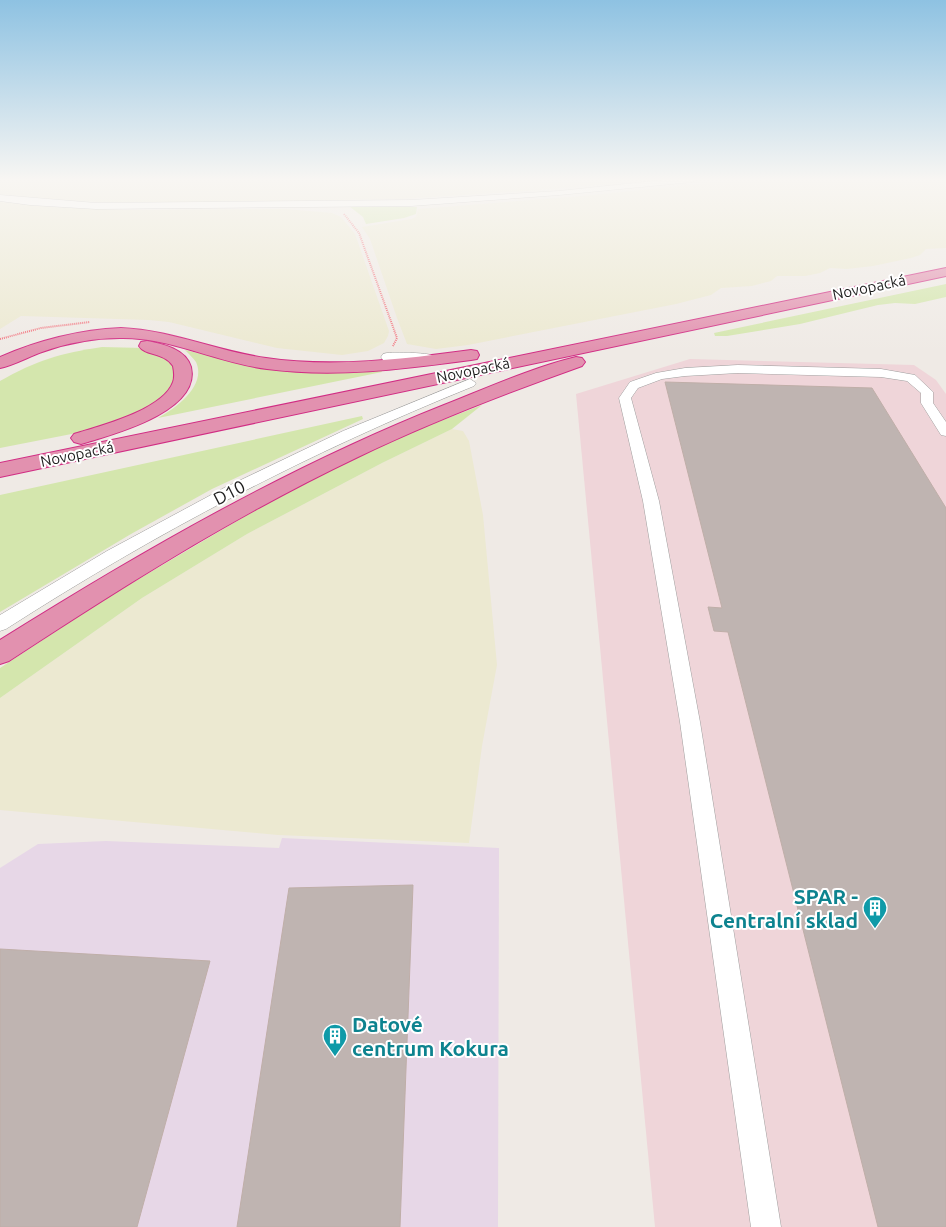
<svg xmlns="http://www.w3.org/2000/svg" width="946" height="1227" viewBox="0 0 946 1227" font-family="Ubuntu,sans-serif">
<style>
.commercial{fill:#efd5d9}
.industrial{fill:#e7d7e7}
.farmland{fill:#ece9d1}
.grass{fill:#d4e6ad}
.building{fill:#bfb4b1;stroke:#bfaea8}
.lines{fill:none;stroke-linecap:round;stroke-linejoin:round}
.minor-casing{stroke:#9f9f9f;stroke-width:1}
.highway-casing{stroke:#d12d84;stroke-width:2}
.path{stroke:#f2727d;stroke-width:2;stroke-dasharray:1 1;stroke-linecap:butt}
.minor{fill:#fff;fill-rule:evenodd}
.highway{fill:#e291af;fill-rule:evenodd}
.labels{text-anchor:middle;dominant-baseline:central;stroke-width:4;stroke-linejoin:round;paint-order:stroke}
.far-street-label{font-size:15px;fill:#1e1e1e;stroke:#fff}
.street-label{font-size:18px;fill:#1e1e1e;stroke:#fff}
.near-culture-label{font-size:21px;font-weight:bold;fill:#0d838f;stroke:#fff;text-anchor:end}
</style>
<rect width="100%" height="100%" fill="#efeae5"/>
<path class="commercial" d="M 690,359 L 914,365 L 936,380 L 946,394 L 946,1227 L 655,1227 L 576,394 Z"/>
<path class="industrial" d="M 282,838 L 499,848 L 498,1227 L 0,1227 L 0,868 L 38,844 L 106,841 L 279,848 Z"/>
<g class="farmland">
<path d="M 0,180 L 652,180 L 527,191 L 400,199 L 150,203 L 65,201 L 0,194 Z"/>
<path d="M 739,180 L 946,180 L 946,248 L 926,249 L 920,255 L 911,258 L 873,266 L 847,269 L 830,268 L 820,273 L 805,276 L 777,276 L 771,281 L 752,286 L 721,288 L 711,295 L 676,304 L 468,345 L 436,349 L 407,344 L 397,318 L 370,239 L 362,227 L 411,219 L 416,217 L 418,209 L 582,196 Z"/>
<path d="M 0,202 L 53,207 L 121,210 L 285,209 L 332,213 L 341,217 L 355,234 L 389,331 L 388,336 L 384,343 L 368,351 L 342,355 L 277,348 L 169,322 L 149,320 L 21,316 L 0,329 Z"/>
<path d="M 452,429 L 463,431 L 469,441 L 483,515 L 497,665 L 482,746 L 469,843 L 278,835 L 0,810 L 0,698 L 142,598 L 247,534 L 382,463 Z"/>
</g>
<g class="grass">
<path d="M 349,206 L 417,207 L 416,214 L 404,218 L 366,224 L 363,217 Z"/>
<path d="M 946,284 L 946,297 L 915,304 L 895,303 L 878,305 L 800,324 L 727,336 L 715,336 L 714,333 Z"/>
<path d="M 102,347 L 144,348 L 170,359 L 179,374 L 171,389 L 155,406 L 92,430 L 0,448 L 0,381 C 35,361 61,353 102,347 Z"/>
<path d="M 185,350 L 258,367 L 381,370 L 382,372 L 158,418 C 175,409 207,386 196,362 C 193,358 189,354 185,350 Z"/>
<path d="M 482,405 L 452,429 L 382,463 L 247,534 L 142,598 L 0,698 L 0,668 L 105,599 L 293,488 L 399,437 Z"/>
<path d="M 362,416 L 363,419 L 212,489 L 131,534 L 0,612 L 0,495 Z"/>
</g>
<g class="building">
<path d="M 665,382 L 872,388 L 946,508 L 946,1227 L 878,1227 L 728,632 L 714,631 L 708,607 L 722,608 Z"/>
<path d="M 413,885 L 400,1227 L 237,1227 L 289,888 Z"/>
<path d="M 0,949 L 210,961 L 137,1227 L 0,1227 Z"/>
</g>
<g class="lines">
<defs>
<g id="minor">
<path d="M 663,180 L 696,180 L 692,182 L 559,195 L 411,206 L 96,209 L 30,205 L 0,201 L 0,195 L 96,203 L 411,200 L 559,191 Z"/>
<path d="M 387,353 C 400,353 434,351 443,360 L 437,364 L 383,360 L 381,357 L 383,354 Z"/>
<path d="M 738,365 L 881,369 L 915,375 L 933,392 L 933,403 L 946,422 L 946,436 L 941,435 L 921,403 L 921,393 L 907,381 L 881,377 L 738,373 L 685,376 L 662,379 L 638,388 L 631,398 L 659,501 L 700,722 L 781,1227 L 751,1227 L 680,722 L 643,501 L 619,398 L 630,382 L 656,373 L 685,368 Z"/>
<path d="M 470,379 L 476,383 L 474,386 C 308,453 157,532 6,629 L 0,631 L 0,615 L 107,551 L 224,488 L 343,431 Z"/>
</g>
<g id="highway">
<path d="M 946,268 L 946,276 L 0,477 L 0,463 Z"/>
<path d="M 121,328 C 171,330 216,351 266,358 C 333,368 404,359 471,350 L 477,351 L 479,355 L 477,359 L 471,360 C 404,369 335,378 267,369 C 217,363 171,337 120,338 C 94,338 67,343 42,352 C 28,357 14,365 0,368 L 0,357 C 39,340 78,330 121,328 Z"/>
<path d="M 147,341 C 163,344 186,349 191,367 C 201,410 118,433 88,442 L 81,444 L 74,442 L 71,438 L 74,434 C 100,426 163,410 173,382 C 175,377 174,371 173,366 C 164,352 145,356 139,346 L 141,342 Z"/>
<path d="M 576,357 L 582,358 L 585,362 L 582,366 C 506,393 431,422 358,457 C 236,515 122,587 9,661 L 0,664 L 0,640 C 142,551 288,467 444,405 C 487,388 531,368 576,357 Z"/>
</g>
</defs>
<use href="#minor" class="minor-casing"/>
<use href="#highway" class="highway-casing"/>
<g class="path">
<path d="M 344,214 L 359,233 L 397,338 L 393,346"/>
<path d="M 0,339 L 41,328 L 90,322"/>
</g>
<use href="#minor" class="minor"/>
<use href="#highway" class="highway"/>
</g>
<linearGradient id="sky" x2="0" y2="1"><stop stop-color="#8ec2e2"/><stop offset="0.51" stop-color="#f8f6f3"/><stop offset="1" stop-color="#f8f6f3" stop-opacity="0"/></linearGradient>
<rect width="946" height="352" fill="url(#sky)"/>
<defs>
<symbol id="building-pin" viewBox="-11 -11 22 30"><path d="M0 17L-7.5 6A9.5 9.5 0 1 1 7.5 6Z" fill="#0f9aa8" stroke="#fff"/><path d="M-4-6H4V6H1V3H-1V6H-4ZM-2.5-4.3h1.7v1.8h-1.7ZM.8-4.3h1.7v1.8H.8ZM-2.5-1h1.7V.8h-1.7ZM.8-1h1.7V.8H.8Z" fill="#fff"/></symbol>
</defs>
<g fill-rule="evenodd">
<use href="#building-pin" x="861" y="894" width="28" height="38"/>
<use href="#building-pin" x="321" y="1022" width="28" height="38"/>
</g>
<g class="labels">
<g class="far-street-label">
<text transform="translate(869 287) rotate(-12)">Novopacká</text>
<text transform="translate(473 370) rotate(-12)">Novopacká</text>
<text transform="translate(77 454) rotate(-12)">Novopacká</text>
</g>
<g class="street-label">
<text transform="translate(229 492) rotate(-27)">D10</text>
</g>
<g class="near-culture-label">
<text x="858" y="896">SPAR -<tspan x="858" dy="24">Centralní sklad</tspan></text>
<text x="352" y="1024" text-anchor="start">Datové<tspan x="352" dy="24">centrum Kokura</tspan></text>
</g>
</g>
</svg>
